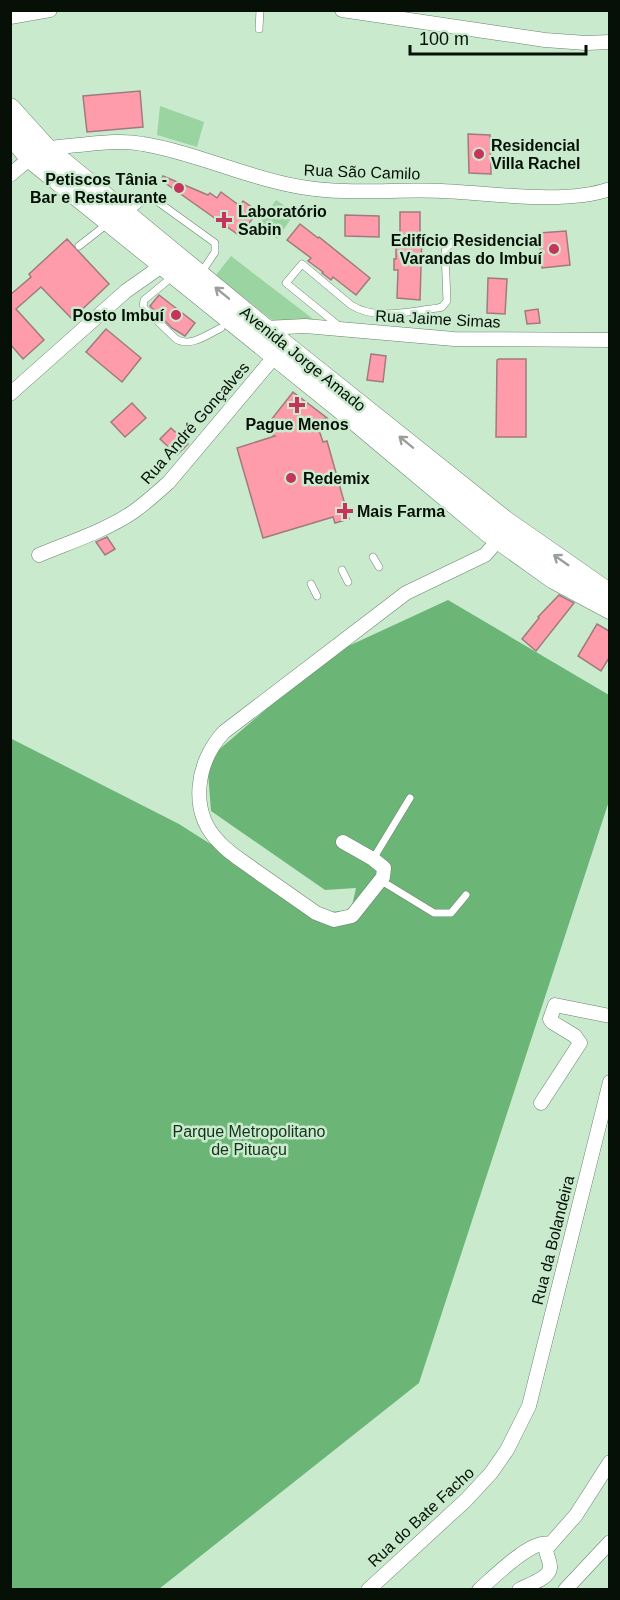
<svg xmlns="http://www.w3.org/2000/svg" width="620" height="1600" viewBox="0 0 620 1600" font-family="Helvetica,sans-serif">
<style>
.green{fill:#99d4a1}
.forest{fill:#6bb677}
.building{fill:#fe9cab;stroke:#a17a7f;stroke-width:1.5}
.lines{fill:none;stroke-linecap:round;stroke-linejoin:round}
.service-casing{stroke:#68846b;stroke-width:8}
.minor-casing{stroke:#68846b;stroke-width:15}
.secondary-casing{stroke:#68846b;stroke-width:21}
.service{stroke:#fff;stroke-width:7}
.minor{stroke:#fff;stroke-width:14}
.secondary{stroke:#fff;stroke-width:20}
.oneway{stroke:#9b9f9c}
.poi-dot{fill:#c4355b;stroke:#caeace;stroke-width:2}
.labels{text-anchor:middle;dominant-baseline:central;stroke-width:5;stroke-linejoin:round;paint-order:stroke}
.poi-label{font-size:16px;font-weight:bold;fill:#061007;stroke:#caeace;text-anchor:start}
.street-label{font-size:16px;fill:#061007;stroke:#caeace}
.park-label{font-size:16px;fill:#14331a;stroke:#caeace}
</style>
<rect width="100%" height="100%" fill="#caeace"/>
<g class="green">
<path d="M 160,106 L 204,122 L 197,147 L 157,135 Z"/>
<path d="M 276,200 L 295,213 L 277,239 L 258,226 Z"/>
<path d="M 231,256 L 317,322 L 276,323 L 216,275 Z"/>
</g>
<path class="forest" d="M 448,600 L 609,695 L 609,801 L 419,1383 L 159,1589 L 11,1589 L 10,738 L 179,824 L 319,913 L 351,910 L 356,888 L 325,890 L 211,811 L 207,760 L 329,655 Z"/>
<g class="building">
<path d="M 140,91 L 143,127 L 87,132 L 83,96 Z"/>
<path d="M 468,134 L 490,135 L 491,174 L 469,173 Z"/>
<path d="M 163,176 L 208,195 L 210,193 L 217,198 L 221,192 L 240,206 L 243,201 L 258,211 L 240,236 L 161,180 Z"/>
<path d="M 400,212 L 420,212 L 420,234 L 422,234 L 420,300 L 397,298 L 398,270 L 394,270 L 394,259 L 396,259 L 396,240 L 400,241 Z"/>
<path d="M 345,215 L 379,216 L 379,237 L 345,236 Z"/>
<path d="M 300,224 L 318,238 L 319,237 L 370,278 L 356,295 L 333,277 L 331,280 L 322,273 L 323,272 L 308,261 L 311,258 L 287,240 Z"/>
<path d="M 566,231 L 570,265 L 542,268 L 539,233 Z"/>
<path d="M 67,239 L 109,284 L 72,319 L 41,287 L 16,309 L 44,340 L 23,359 L 10,344 L 10,295 L 31,277 L 29,274 Z"/>
<path d="M 488,278 L 507,279 L 505,314 L 487,313 Z"/>
<path d="M 159,295 L 195,323 L 185,336 L 172,328 L 150,306 Z"/>
<path d="M 538,309 L 540,323 L 527,324 L 525,311 Z"/>
<path d="M 106,329 L 141,358 L 122,382 L 86,352 Z"/>
<path d="M 371,354 L 386,356 L 383,382 L 367,380 Z"/>
<path d="M 499,359 L 526,359 L 526,437 L 496,437 L 497,360 Z"/>
<path d="M 293,392 L 327,418 L 316,421 L 323,442 L 327,441 L 349,519 L 335,523 L 333,517 L 263,538 L 237,448 L 275,436 L 264,429 Z"/>
<path d="M 132,403 L 146,418 L 125,437 L 111,422 Z"/>
<path d="M 171,428 L 188,444 L 177,455 L 160,439 Z"/>
<path d="M 107,537 L 115,549 L 105,555 L 96,542 Z"/>
<path d="M 559,595 L 574,603 L 536,651 L 522,639 L 539,618 L 538,617 Z"/>
<path d="M 597,624 L 609,631 L 609,658 L 601,671 L 578,656 Z"/>
</g>
<g class="lines">
<defs>
<g id="service">
<path d="M 259,29 L 260,10"/>
<path d="M 128,213 L 145,199 L 154,199 L 215,243 L 215,252 L 201,273"/>
<path d="M 79,246 L 102,228"/>
<path d="M 166,282 L 144,300 L 143,307 L 176,339 C 190,348 208,334 221,328"/>
<path d="M 339,326 L 286,283 L 302,264 L 351,305 C 376,321 410,311 438,308 L 442,307 L 447,301 L 445,252 L 446,248 L 453,242 L 529,244"/>
<path d="M 373,557 L 379,567"/>
<path d="M 342,570 L 348,582"/>
<path d="M 311,584 L 317,596"/>
<path d="M 373,859 L 410,798"/>
<path d="M 380,880 L 434,913 L 451,913 L 466,895"/>
</g>
<g id="minor">
<path d="M 342,10 L 545,40 L 586,43 L 610,42"/>
<path d="M 10,17 L 50,10"/>
<path d="M 10,175 C 21,166 34,153 48,149 C 57,146 69,146 79,145 C 100,143 122,140 143,144 C 197,153 247,178 301,187 C 347,195 395,189 442,191 C 490,193 565,205 610,189"/>
<path d="M 265,328 L 305,326 L 454,339 L 610,340"/>
<path d="M 10,394 L 126,291 L 163,265"/>
<path d="M 39,555 C 70,542 105,531 133,512 C 146,503 158,492 169,482 L 275,356"/>
<path d="M 343,842 L 373,859 L 384,868 L 383,877 L 352,916 L 334,920 L 316,913 C 296,899 276,885 256,871 C 244,862 230,854 220,843 C 188,812 196,762 224,732 L 406,593 L 485,555 L 492,547"/>
<path d="M 541,1103 L 580,1043 L 575,1036 L 552,1022 L 550,1019 L 555,1005 L 610,1016"/>
<path d="M 368,1590 L 466,1500 L 491,1473 L 507,1450 L 529,1406 L 610,1082"/>
<path d="M 479,1590 C 493,1578 531,1539 549,1544"/>
<path d="M 519,1590 C 527,1585 549,1579 550,1568 C 551,1562 546,1555 546,1549 L 576,1515 L 610,1462"/>
<path d="M 565,1590 L 610,1542"/>
</g>
<g id="secondary">
<path d="M 10,108 L 47,149 L 285,345 L 504,520 L 610,594"/>
<path d="M 10,134 L 30,158 L 352,418 L 488,532 L 554,579 L 610,609"/>
</g>
</defs>
<use href="#service" class="service-casing"/>
<use href="#minor" class="minor-casing"/>
<use href="#secondary" class="secondary-casing"/>
<use href="#service" class="service"/>
<use href="#minor" class="minor"/>
<use href="#secondary" class="secondary"/>
</g>
<defs><path id="oneway-shaft" d="M-6 0H5M1.5-3L5.5 0L1.5 3" fill="none" stroke-width="1.6" stroke-linecap="round" stroke-linejoin="round" transform="scale(1.5)"/></defs>
<g class="oneway">
<use href="#oneway-shaft" transform="translate(222 293) rotate(-141)"/>
<use href="#oneway-shaft" transform="translate(406 442) rotate(-141)"/>
<use href="#oneway-shaft" transform="translate(561 560) rotate(-145)"/>
</g>
<g class="poi-dot">
<circle cx="479" cy="154" r="6"/>
<circle cx="179" cy="188" r="6"/>
<path d="M221 211h6v6h6v6h-6v6h-6v-6h-6v-6h6z"/>
<circle cx="554" cy="249" r="6"/>
<circle cx="176" cy="315" r="6"/>
<path d="M294 396h6v6h6v6h-6v6h-6v-6h-6v-6h6z"/>
<circle cx="291" cy="478" r="6"/>
<path d="M342 502h6v6h6v6h-6v6h-6v-6h-6v-6h6z"/>
</g>
<g class="labels">
<g class="poi-label">
<text x="491" y="145">Residencial<tspan x="491" dy="18">Villa Rachel</tspan></text>
<text x="167" y="179" text-anchor="end">Petiscos Tânia -<tspan x="167" dy="18">Bar e Restaurante</tspan></text>
<text x="238" y="211">Laboratório<tspan x="238" dy="18">Sabin</tspan></text>
<text x="542" y="240" text-anchor="end">Edifício Residencial<tspan x="542" dy="18">Varandas do Imbuí</tspan></text>
<text x="164" y="315" text-anchor="end">Posto Imbuí</text>
<text x="297" y="424" text-anchor="middle">Pague Menos</text>
<text x="303" y="478">Redemix</text>
<text x="357" y="511">Mais Farma</text>
</g>
<g class="street-label">
<text transform="translate(362 172) rotate(2)">Rua São Camilo</text>
<text transform="translate(438 319) rotate(3)">Rua Jaime Simas</text>
<text transform="translate(303 359) rotate(39)">Avenida Jorge Amado</text>
<text transform="translate(195 423) rotate(-49)">Rua André Gonçalves</text>
<text transform="translate(553 1240) rotate(-76)">Rua da Bolandeira</text>
<text transform="translate(421 1517) rotate(-43)">Rua do Bate Facho</text>
</g>
<g class="park-label">
<text x="249" y="1131">Parque Metropolitano<tspan x="249" dy="18">de Pituaçu</tspan></text>
</g>
</g>
<rect width="620" height="1600" fill="none" stroke="#061007" stroke-width="24"/>
<path d="M410 45v9h176v-9" fill="none" stroke="#061007" stroke-width="3"/>
<text x="419" y="45" font-size="18" fill="#061007" stroke="#caeace" stroke-width="4.5" paint-order="stroke">100 m</text>
</svg>
